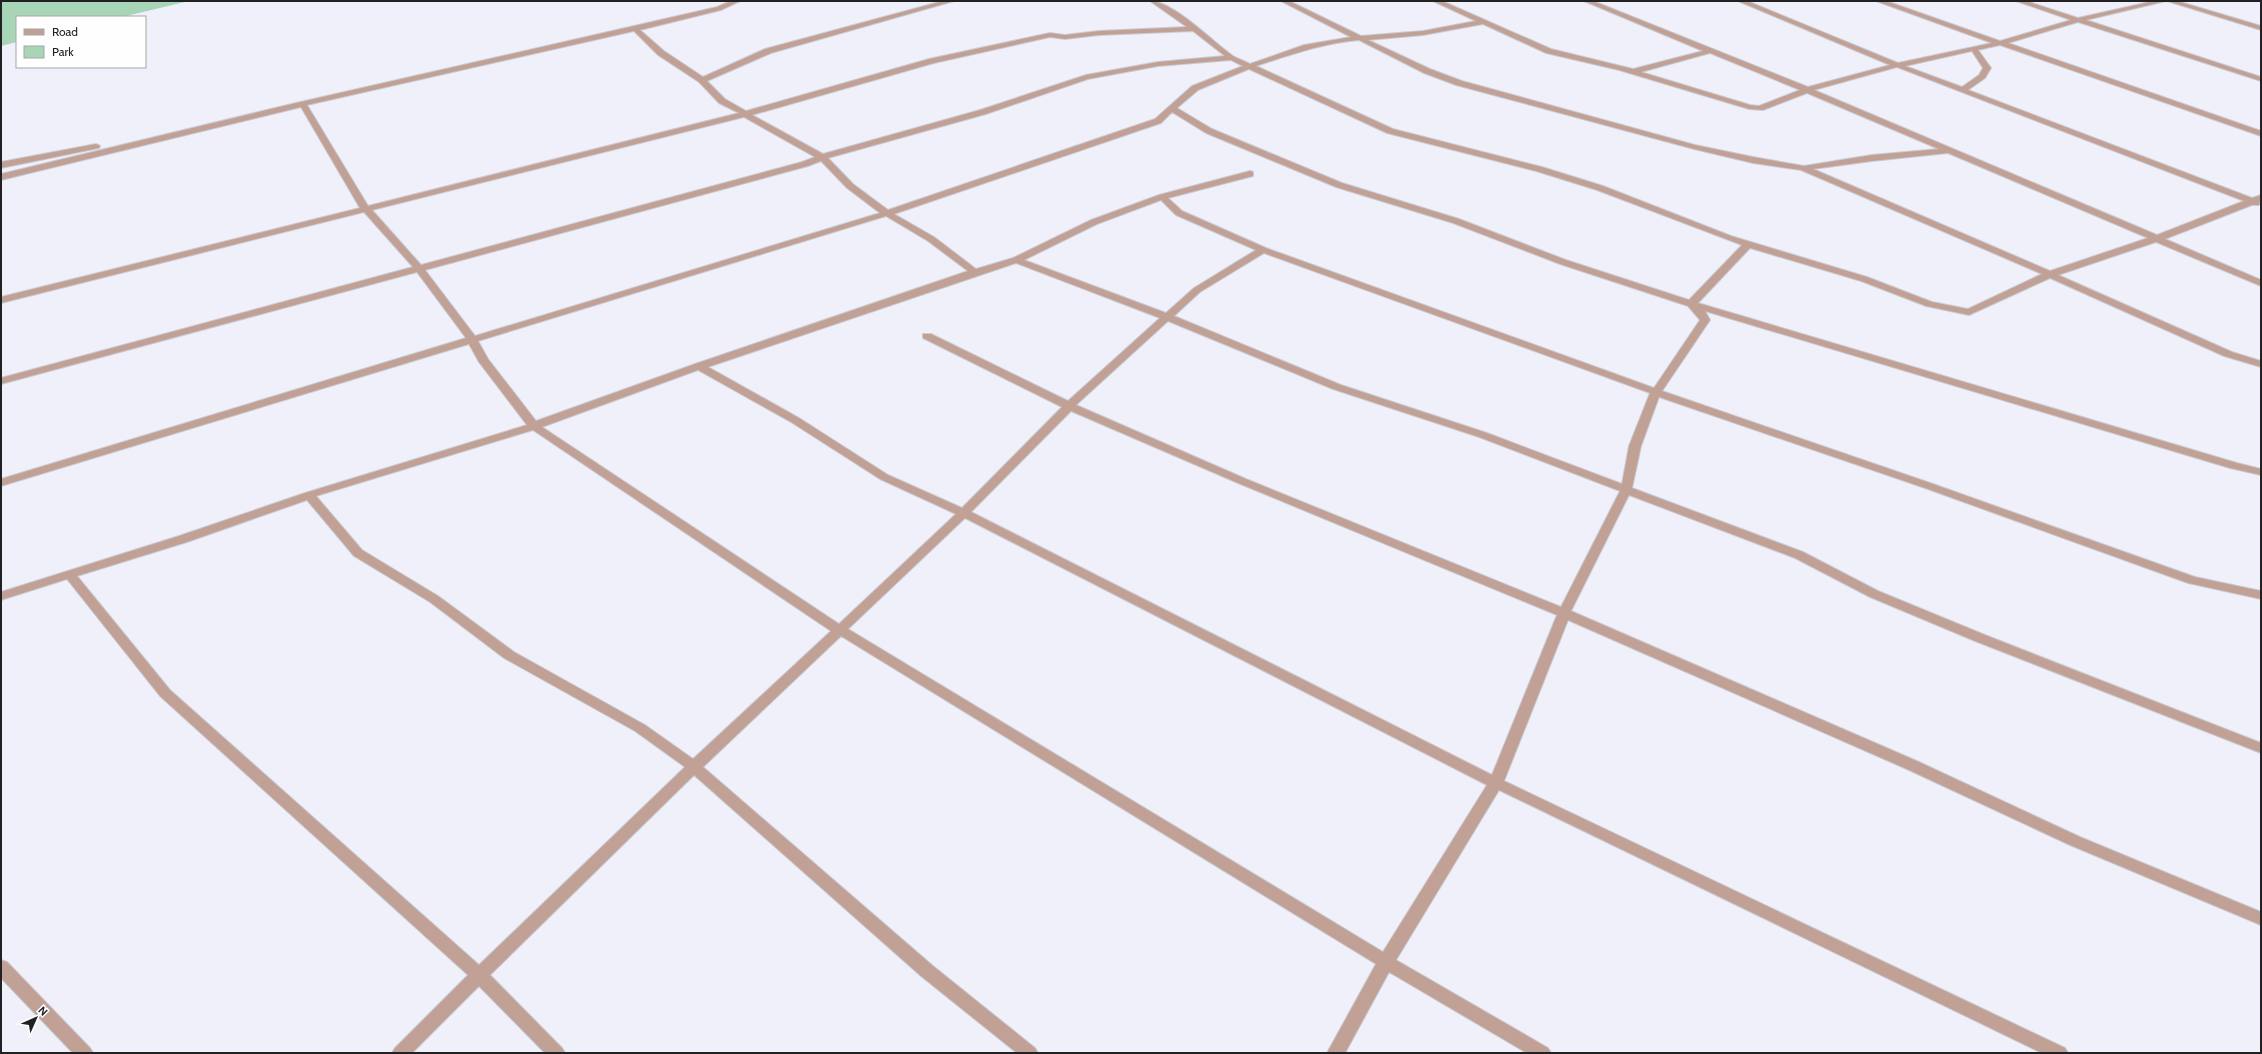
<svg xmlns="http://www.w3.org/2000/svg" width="2262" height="1054" viewBox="0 0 2262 1054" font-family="Cabin,sans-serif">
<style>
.green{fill:#a7d5b6}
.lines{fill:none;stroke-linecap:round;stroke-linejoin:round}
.street-casing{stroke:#cacbd3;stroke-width:2}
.street{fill:#c1a195;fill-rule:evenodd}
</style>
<rect width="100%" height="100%" fill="#eff0fa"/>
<path class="green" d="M 1,1 L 189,1 L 122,17 L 17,17 L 17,42 L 1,46 Z"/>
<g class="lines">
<defs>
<g id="street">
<path d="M 731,1 L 740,1 L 721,10 L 640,30 L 664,51 L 703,77 L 765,49 L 943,1 L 954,1 L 771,53 L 707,81 L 725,99 L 746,111 L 929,59 L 1050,33 L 1065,35 L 1099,31 L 1187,27 L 1150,1 C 1173,1 1213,42 1233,56 C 1238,59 1245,61 1250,64 L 1304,45 L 1351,37 L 1281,1 L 1289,1 L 1361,36 L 1423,31 L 1476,21 L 1433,1 L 1442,1 L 1551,49 L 1633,69 L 1703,51 L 1584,1 L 1593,1 L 1808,87 L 1890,65 L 1738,1 L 1747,1 L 1898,63 L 1992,43 L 1876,1 L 1886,1 L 2000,41 L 2071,20 L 2016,1 L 2026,1 L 2078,18 L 2154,1 L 2166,1 L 2086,20 L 2261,77 L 2261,81 L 2078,22 L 2008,43 L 2261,131 L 2261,136 L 2000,45 L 1978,50 L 1991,68 L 1985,78 L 1968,90 L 2252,198 L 2261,195 L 2259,205 L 2252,205 L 2165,239 L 2261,280 L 2261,286 L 2156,242 L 2058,275 L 2232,352 L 2261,361 L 2261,367 L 2224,356 L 2050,278 L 1969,315 L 1926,306 L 1861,281 L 1750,248 L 1698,303 L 2237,463 L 2261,469 L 2261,475 L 2230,468 L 1705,311 L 1710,320 L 1662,391 L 1933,484 L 2195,577 L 2261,591 L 2261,599 L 2188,583 L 1925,488 L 1659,397 L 1641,446 L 1632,488 L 1803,552 L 1878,591 L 1985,635 L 2261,743 L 2261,753 L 1975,641 L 1870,597 L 1795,558 L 1629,495 L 1571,611 L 1919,762 L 2080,837 L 2261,912 L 2261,925 L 2070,845 L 1909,770 L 1568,620 L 1504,781 L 2065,1048 L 2068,1053 L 2042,1053 L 1499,790 L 1396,960 L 1548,1048 L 1551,1053 L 1527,1053 L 1389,972 L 1345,1053 L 1327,1053 L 1376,964 L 841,636 L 703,767 L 933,966 L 1035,1048 L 1038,1053 L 1017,1053 L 921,976 L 694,775 L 490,975 L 562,1048 L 565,1053 L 545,1053 L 479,986 L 412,1053 L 392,1053 L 395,1048 L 468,975 L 160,696 L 67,579 L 1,600 L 1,592 L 179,536 L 305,493 L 527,425 L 479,362 L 469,344 L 1,486 L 1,479 L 466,338 L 417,272 L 1,384 L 1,378 L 413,267 L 364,212 L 1,303 L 1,297 L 360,208 L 301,107 L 1,180 L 1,174 L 296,103 L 717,7 ZM 1483,24 L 1546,53 L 1619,70 L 1749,109 L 1763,110 L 1807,93 L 1939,149 L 1872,155 L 1804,166 L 1753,157 L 1695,145 L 1462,81 L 1430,69 L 1368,40 L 1423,35 ZM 634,31 L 658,55 L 699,82 L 719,103 L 739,113 L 368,206 L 307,105 ZM 1193,31 L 1225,56 L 1158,62 L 1086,75 L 980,110 L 823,154 L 752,115 L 934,63 L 1050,37 L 1065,39 L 1099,35 ZM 1359,40 L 1424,73 L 1456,85 L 1694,149 L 1753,163 L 1801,170 L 2042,274 L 1968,309 L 1932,302 L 1867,277 L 1731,236 L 1603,186 L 1542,167 L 1393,129 L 1256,66 C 1290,55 1323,43 1359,40 ZM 1972,51 L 1983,68 L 1979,75 L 1962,87 L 1905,66 ZM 1710,53 L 1800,90 L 1759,106 L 1750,105 L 1641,72 ZM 1231,60 L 1243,66 L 1192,86 L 1155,119 L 888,210 L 853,184 L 828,158 L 986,114 L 1088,79 L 1158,66 ZM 1897,67 L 2244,201 L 2157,235 L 1814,90 ZM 1249,69 L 1387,133 L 1536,171 L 1597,190 L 1742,245 L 1689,300 L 1566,260 L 1459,219 L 1342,183 L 1212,129 L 1177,108 L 1198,90 ZM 1172,112 L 1206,133 L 1336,187 L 1453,223 L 1560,264 L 1688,306 L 1700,320 L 1654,388 L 1266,248 L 1182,211 L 1168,198 L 1253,176 L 1253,172 L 1250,171 L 1159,195 L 1091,220 L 1013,258 L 976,269 L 934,237 L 894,214 L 1161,123 ZM 744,117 L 815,157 L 802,162 L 421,265 L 372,210 ZM 1948,153 L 2148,238 L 2050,271 L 1813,169 L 1872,161 ZM 821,161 L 847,188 L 880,213 L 475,336 L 425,270 L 808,166 ZM 1161,200 L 1176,215 L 1256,250 L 1194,288 L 1166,313 L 1024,260 L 1097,224 ZM 886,216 L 928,241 L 968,271 L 695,364 L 536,421 L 488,359 L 478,341 ZM 1264,253 L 1650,393 L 1629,446 L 1622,484 L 1487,433 L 1341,385 L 1174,316 L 1200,292 ZM 1016,263 L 1160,318 L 1068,401 L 931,334 L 923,334 L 923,338 L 1062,407 L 962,508 L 888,475 L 799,418 L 708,367 ZM 1168,321 L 1333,389 L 1479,437 L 1620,491 L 1561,607 L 1246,479 L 1076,405 ZM 698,370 L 791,422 L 880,479 L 956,514 L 839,624 L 542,427 ZM 1071,411 L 1238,483 L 1557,615 L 1492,775 L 971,512 ZM 533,430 L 831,631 L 693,759 L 645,725 L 514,652 L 438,596 L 362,550 L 316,496 ZM 307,500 L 354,556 L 430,602 L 504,658 L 635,731 L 685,767 L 479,965 L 170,690 L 77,576 L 187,542 ZM 965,518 L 1487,785 L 1383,952 L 848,629 Z"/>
<path d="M 2167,1 L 2177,1 L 2261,26 L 2261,30 Z"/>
<path d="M 96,144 L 100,146 L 99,148 L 1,168 L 1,162 Z"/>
<path d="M 1,960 L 7,962 L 90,1048 L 93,1053 L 73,1053 L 1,978 Z"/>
</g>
</defs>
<use href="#street" class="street-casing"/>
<use href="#street" class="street"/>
</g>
<rect width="2262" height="1054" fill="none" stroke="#212124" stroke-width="4"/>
<rect x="16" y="16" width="130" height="52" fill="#fefefe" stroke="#a6a6a7"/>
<rect x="24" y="29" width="20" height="6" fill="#c1a195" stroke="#a6a6a7"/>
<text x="52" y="36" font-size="12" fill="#212124">Road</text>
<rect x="24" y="46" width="20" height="12" fill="#a7d5b6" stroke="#a6a6a7"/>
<text x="52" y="56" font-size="12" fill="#212124">Park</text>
<g transform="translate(36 1018) rotate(45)" stroke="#fefefe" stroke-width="3" paint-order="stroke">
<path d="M0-3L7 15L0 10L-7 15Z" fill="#212124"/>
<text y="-6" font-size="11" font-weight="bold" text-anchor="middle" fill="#212124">N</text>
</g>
</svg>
